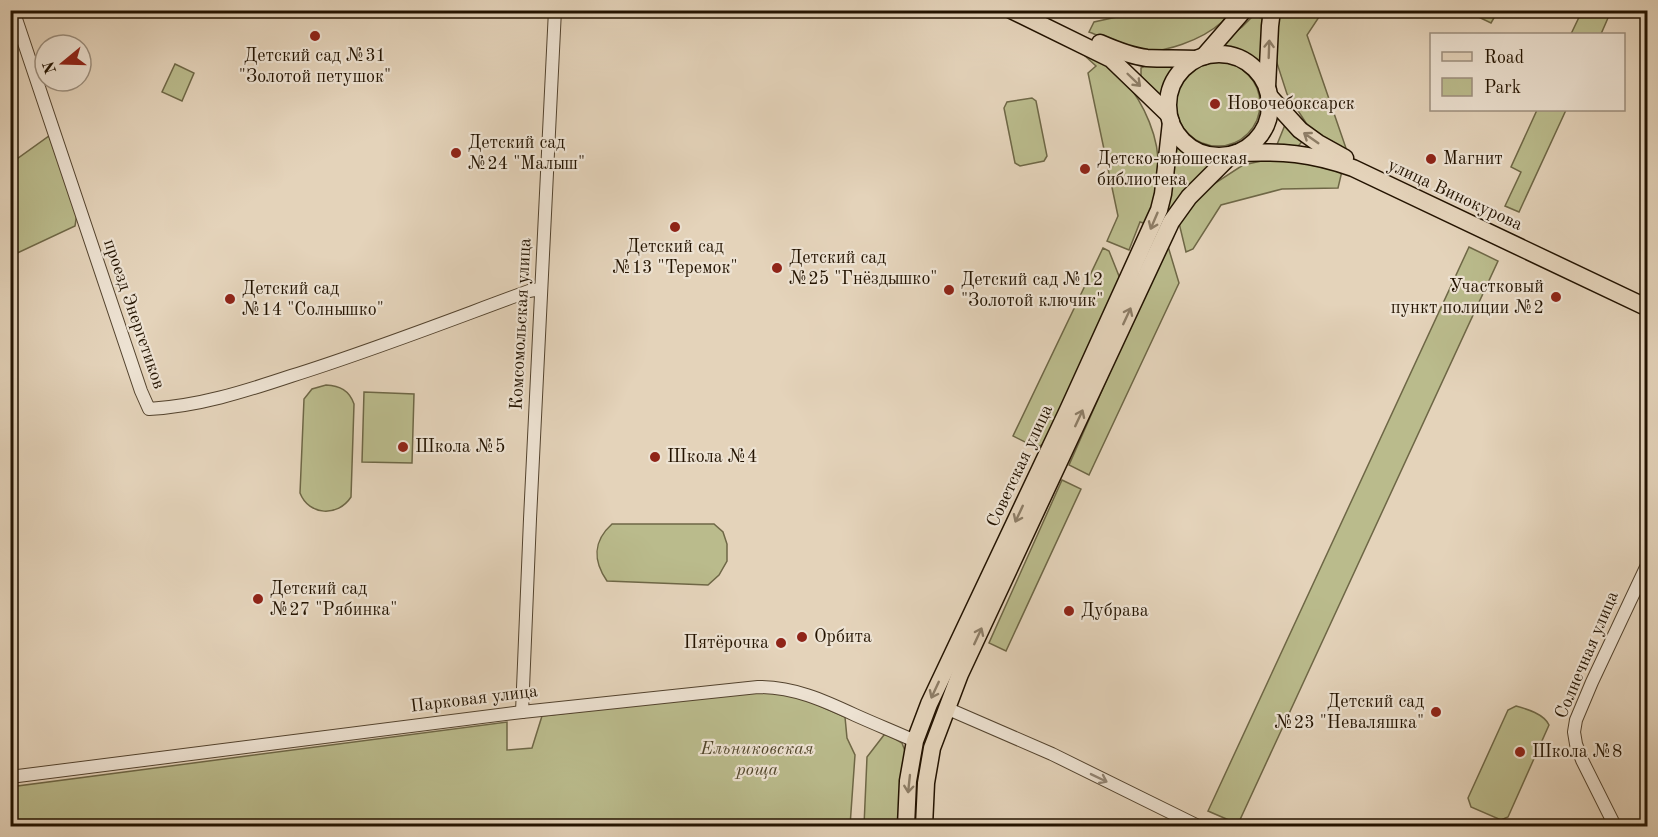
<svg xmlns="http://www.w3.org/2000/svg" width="1658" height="837" viewBox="0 0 1658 837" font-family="'Old Standard TT',serif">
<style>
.green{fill:#babb8c;stroke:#6e6746;stroke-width:1.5}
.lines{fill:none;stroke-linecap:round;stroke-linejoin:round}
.minor-casing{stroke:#53432e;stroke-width:14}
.major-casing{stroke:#231300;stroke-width:19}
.minor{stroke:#ede2d2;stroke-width:12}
.major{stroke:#e4d3ba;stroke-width:16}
.oneway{stroke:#8d7d66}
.oneway2{stroke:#928574}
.poi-dot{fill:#8f2418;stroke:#ede2d2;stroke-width:2}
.labels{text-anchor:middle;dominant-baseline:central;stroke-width:4.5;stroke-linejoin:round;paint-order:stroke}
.poi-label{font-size:18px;fill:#231300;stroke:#ede2d2;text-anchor:start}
.street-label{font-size:18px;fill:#231300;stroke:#ede2d2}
.park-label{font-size:18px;font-style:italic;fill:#50452a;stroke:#ede2d2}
</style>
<rect width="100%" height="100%" fill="#e4d3ba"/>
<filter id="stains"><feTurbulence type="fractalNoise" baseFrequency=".00333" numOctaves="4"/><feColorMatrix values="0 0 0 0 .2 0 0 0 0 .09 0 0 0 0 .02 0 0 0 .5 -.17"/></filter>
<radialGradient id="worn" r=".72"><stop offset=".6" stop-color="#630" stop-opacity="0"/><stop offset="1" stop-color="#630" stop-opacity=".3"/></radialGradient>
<g class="green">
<path d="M 1144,11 L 1230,11 C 1227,14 1225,19 1222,22 C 1203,39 1163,55 1138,50 C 1121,46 1105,38 1089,32 L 1094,22 Z"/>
<path d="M 1275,11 L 1319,11 L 1319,17 L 1307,35 L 1348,154 L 1308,126 L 1287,94 L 1275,57 Z"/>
<path d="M 1466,11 L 1466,10 L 1498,11 L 1491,23 Z"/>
<path d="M 1582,11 L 1611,11 L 1601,34 L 1571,34 Z"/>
<path d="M 1254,15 L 1266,20 L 1265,64 L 1257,65 C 1247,55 1238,50 1224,48 L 1223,41 L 1242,27 Z"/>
<path d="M 1089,50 C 1100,60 1115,69 1124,80 C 1144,103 1160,139 1158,169 C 1157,188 1152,206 1147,224 L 1140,222 L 1129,250 L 1107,241 L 1118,216 L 1088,73 L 1096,66 L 1085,56 Z"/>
<circle cx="1218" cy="104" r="42"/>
<path d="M 175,64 L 194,73 L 182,101 L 162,92 Z"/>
<path d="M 1147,65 L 1170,65 L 1173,72 L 1164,93 L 1154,95 L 1141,76 L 1141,68 Z"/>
<path d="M 1032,98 L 1036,101 L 1047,156 L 1044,161 L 1020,166 L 1015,163 L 1004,108 L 1007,102 Z"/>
<path d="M 1537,110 L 1566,110 L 1519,212 L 1505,206 L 1521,172 L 1511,167 Z"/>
<path d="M 1287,120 L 1301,136 L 1301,143 L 1297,147 L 1276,147 Z"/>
<path d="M 49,136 L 77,213 L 75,226 L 11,256 L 10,164 Z"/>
<path d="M 1175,148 L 1181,149 L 1200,159 L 1212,162 L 1214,166 L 1156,230 Z"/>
<path d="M 1276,158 L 1342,171 L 1338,188 L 1282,189 L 1221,205 L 1193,249 L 1186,252 L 1179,223 L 1206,189 L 1243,165 Z"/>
<path d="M 1167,243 L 1179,283 L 1089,475 L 1069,465 Z"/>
<path d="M 1469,247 L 1498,261 L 1238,824 L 1208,811 Z"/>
<path d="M 1103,248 L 1109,251 L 1121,281 L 1046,444 L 1035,447 L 1013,436 Z"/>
<path d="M 326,385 C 340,386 349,390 354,404 L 351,497 C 338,517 309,516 300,493 L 304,399 L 312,389 Z"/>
<path d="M 364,392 L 414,394 L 412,463 L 362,462 Z"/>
<path d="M 1062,480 L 1081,489 L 1006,651 L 989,643 Z"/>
<path d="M 612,524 L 714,524 L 723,532 L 727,544 L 727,561 L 719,575 L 708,585 L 607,581 C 593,561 593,541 612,524 Z"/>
<path d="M 763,690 L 802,698 L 845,717 L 847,738 L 855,755 L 850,826 L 11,826 L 10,787 L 507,722 L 507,750 L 532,748 L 542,716 Z"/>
<path d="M 1516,706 C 1527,709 1544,714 1549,725 L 1508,817 L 1501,820 L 1471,807 L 1468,798 L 1508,710 Z"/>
<path d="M 887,734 L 902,743 L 905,751 L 900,826 L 864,826 L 867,757 L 884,735 Z"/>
</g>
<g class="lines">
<defs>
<g id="minor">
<path d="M 13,10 L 141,391 L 149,409 C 199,406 243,392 291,376 C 371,351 450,320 529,291 L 540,289"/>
<path d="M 946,708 L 1052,754 L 1198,826"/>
<path d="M 522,712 L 530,519 L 555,10"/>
<path d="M 10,777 L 522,712 L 758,687 C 794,687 823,700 855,715 C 875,724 895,732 915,741"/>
<path d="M 1615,826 L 1582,760 L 1576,744 L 1574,732 L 1576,720 L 1592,682 L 1648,563"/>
</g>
<g id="major">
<path d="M 1011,10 L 1111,59 L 1168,114"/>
<path d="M 1100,43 C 1116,50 1131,56 1147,58 C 1163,59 1180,58 1196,59"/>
<circle cx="1219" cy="105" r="51"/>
<path d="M 1204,56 L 1244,10"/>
<path d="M 1267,87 L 1270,26 L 1272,10"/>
<path d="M 1269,96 L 1300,130 L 1318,143 L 1345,158"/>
<path d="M 1237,153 C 1282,151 1310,153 1353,168 L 1648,308"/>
<path d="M 906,826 L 908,781 L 915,741 L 929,704 L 1068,410 L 1159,210 L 1163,194 L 1171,122"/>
<path d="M 924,826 L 926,783 L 932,748 L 960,674 L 1171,222 L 1189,197 L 1231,155"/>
</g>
</defs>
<use href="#minor" class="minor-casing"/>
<use href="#major" class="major-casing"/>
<use href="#minor" class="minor"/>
<use href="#major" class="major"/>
</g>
<defs><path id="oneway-shaft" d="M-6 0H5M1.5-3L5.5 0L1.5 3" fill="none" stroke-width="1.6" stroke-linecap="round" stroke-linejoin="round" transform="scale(1.5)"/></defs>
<g class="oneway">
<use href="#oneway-shaft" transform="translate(1269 49) rotate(-88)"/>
<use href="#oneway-shaft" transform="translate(1134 80) rotate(44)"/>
<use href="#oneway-shaft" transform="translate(1311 138) rotate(-145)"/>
<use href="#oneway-shaft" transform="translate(1154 221) rotate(113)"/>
<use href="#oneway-shaft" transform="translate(1127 316) rotate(-65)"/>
<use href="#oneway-shaft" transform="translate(1079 418) rotate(-65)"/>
<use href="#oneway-shaft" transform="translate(1019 514) rotate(115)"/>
<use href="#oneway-shaft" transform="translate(978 636) rotate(-65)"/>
<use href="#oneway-shaft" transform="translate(935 690) rotate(115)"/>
<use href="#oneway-shaft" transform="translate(909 784) rotate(96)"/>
</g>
<use class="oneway2" href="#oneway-shaft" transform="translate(1099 778) rotate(26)"/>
<g class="poi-dot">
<circle cx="315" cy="36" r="6"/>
<circle cx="1215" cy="104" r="6"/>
<circle cx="456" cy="153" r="6"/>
<circle cx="1431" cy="159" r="6"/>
<circle cx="1085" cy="169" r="6"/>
<circle cx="675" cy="227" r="6"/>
<circle cx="777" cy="268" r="6"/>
<circle cx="949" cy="290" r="6"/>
<circle cx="1556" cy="297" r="6"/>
<circle cx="230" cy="299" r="6"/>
<circle cx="403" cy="447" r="6"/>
<circle cx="655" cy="457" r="6"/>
<circle cx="258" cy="599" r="6"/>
<circle cx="1069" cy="611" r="6"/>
<circle cx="802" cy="637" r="6"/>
<circle cx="781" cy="643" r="6"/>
<circle cx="1436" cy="712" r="6"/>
<circle cx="1520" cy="752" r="6"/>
</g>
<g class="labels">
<g class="poi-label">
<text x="315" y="56" text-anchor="middle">Детский сад №31<tspan x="315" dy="21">"Золотой петушок"</tspan></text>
<text x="1227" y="104">Новочебоксарск</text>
<text x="468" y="143">Детский сад<tspan x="468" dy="21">№24 "Малыш"</tspan></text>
<text x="1097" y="159">Детско-юношеская<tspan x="1097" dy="21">библиотека</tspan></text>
<text x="1443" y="159">Магнит</text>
<text x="675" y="247" text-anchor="middle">Детский сад<tspan x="675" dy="21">№13 "Теремок"</tspan></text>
<text x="789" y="258">Детский сад<tspan x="789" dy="21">№25 "Гнёздышко"</tspan></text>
<text x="961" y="280">Детский сад №12<tspan x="961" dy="21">"Золотой ключик"</tspan></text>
<text x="1544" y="287" text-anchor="end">Участковый<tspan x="1544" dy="21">пункт полиции №2</tspan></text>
<text x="242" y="289">Детский сад<tspan x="242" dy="21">№14 "Солнышко"</tspan></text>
<text x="415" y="447">Школа №5</text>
<text x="667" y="457">Школа №4</text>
<text x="270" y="589">Детский сад<tspan x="270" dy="21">№27 "Рябинка"</tspan></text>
<text x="1081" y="611">Дубрава</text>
<text x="814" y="637">Орбита</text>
<text x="769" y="643" text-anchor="end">Пятёрочка</text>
<text x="1424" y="702" text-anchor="end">Детский сад<tspan x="1424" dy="21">№23 "Неваляшка"</tspan></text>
<text x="1532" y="752">Школа №8</text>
</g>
<g class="street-label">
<text transform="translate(1455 195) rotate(25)">улица Винокурова</text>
<text transform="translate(134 314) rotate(71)">проезд Энергетиков</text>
<text transform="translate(521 324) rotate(-87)">Комсомольская улица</text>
<text transform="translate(1020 466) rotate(-65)">Советская улица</text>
<text transform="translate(1587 655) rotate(-67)">Солнечная улица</text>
<text transform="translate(474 699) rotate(-7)">Парковая улица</text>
</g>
<g class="park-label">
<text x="757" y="749">Ельниковская<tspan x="757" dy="21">роща</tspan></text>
</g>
</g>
<rect width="1658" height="837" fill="none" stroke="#e4d3ba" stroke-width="36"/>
<rect x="12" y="12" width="1634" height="813" fill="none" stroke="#231300" stroke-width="3"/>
<rect x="18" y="18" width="1622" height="801" fill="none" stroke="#231300" stroke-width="1.5"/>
<rect x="1430" y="33" width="195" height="78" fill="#ede2d2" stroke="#9c8f7e" stroke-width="1.5"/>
<rect x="1442" y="52" width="30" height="9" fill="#e4d3ba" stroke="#9c8f7e" stroke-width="1.5"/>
<text x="1484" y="63" font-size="18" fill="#231300">Road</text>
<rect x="1442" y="78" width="30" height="18" fill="#babb8c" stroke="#9c8f7e" stroke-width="1.5"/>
<text x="1484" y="93" font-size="18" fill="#231300">Park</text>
<g transform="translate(63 63) rotate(251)"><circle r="28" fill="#ede2d2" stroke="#9c8f7e" stroke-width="1.5"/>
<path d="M0-4.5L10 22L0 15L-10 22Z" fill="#8f2418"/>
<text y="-9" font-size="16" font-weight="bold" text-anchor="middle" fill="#231300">N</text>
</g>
<rect width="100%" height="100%" filter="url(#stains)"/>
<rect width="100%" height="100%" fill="url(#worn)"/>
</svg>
